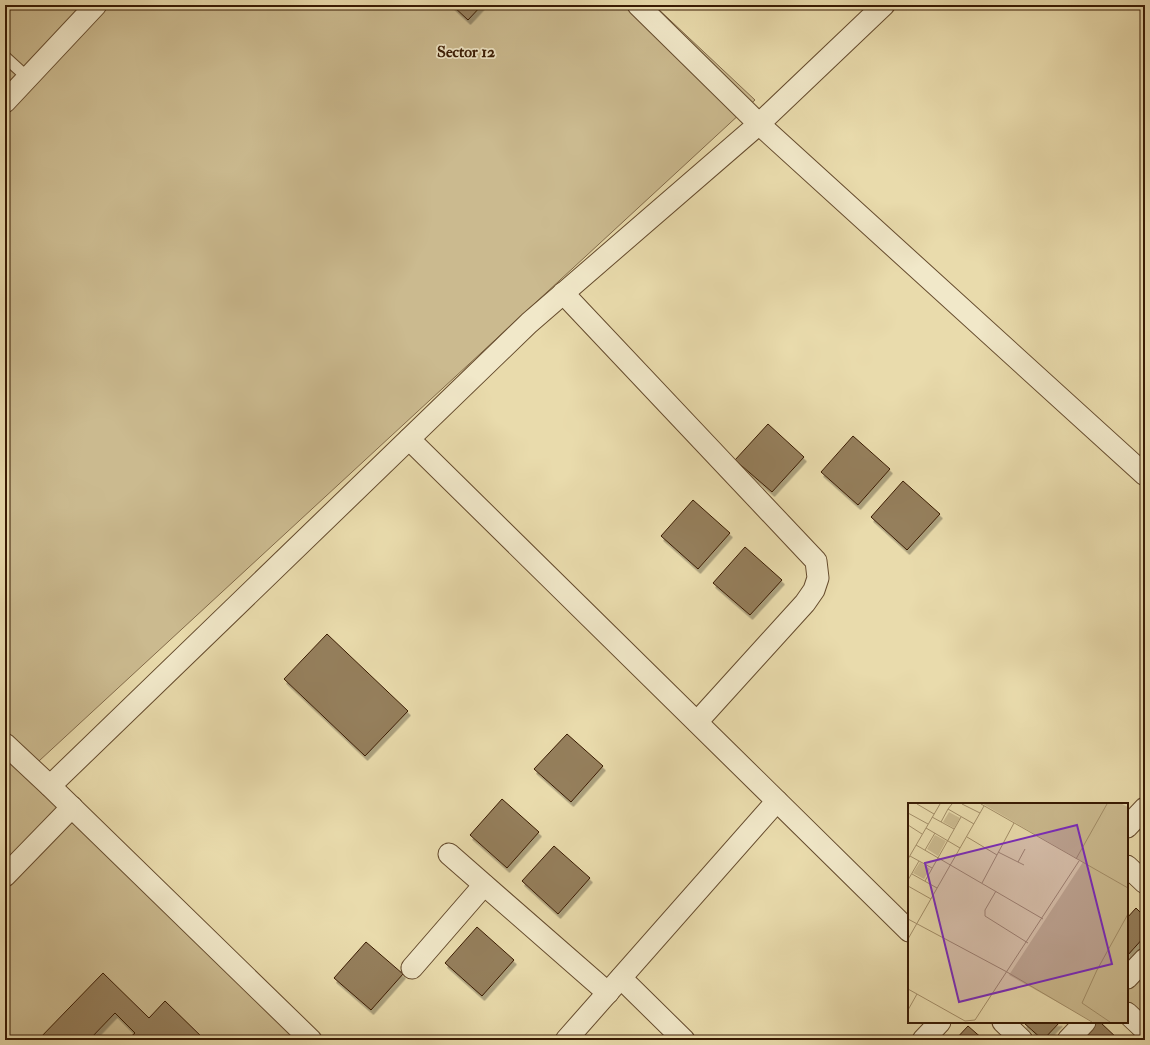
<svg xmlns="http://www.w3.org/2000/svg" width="1150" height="1045" viewBox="0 0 1150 1045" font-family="'IM FELL Double Pica',serif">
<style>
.green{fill:#cbba8f;stroke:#826a49}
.building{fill:#957f5b;stroke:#391b03;filter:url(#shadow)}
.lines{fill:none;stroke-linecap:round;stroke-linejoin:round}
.lane-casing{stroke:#654b2d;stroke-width:13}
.street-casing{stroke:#654b2d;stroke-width:23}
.lane{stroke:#f1e8c9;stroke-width:11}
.street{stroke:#f1e8c9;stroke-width:21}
.labels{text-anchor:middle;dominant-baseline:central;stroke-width:3.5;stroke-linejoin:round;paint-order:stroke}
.neighbourhood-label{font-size:16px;font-weight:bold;fill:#391b03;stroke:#f1e8c9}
.inset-road{fill:none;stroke:#a38e68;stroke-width:1}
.view{fill:#7b2cbf;fill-opacity:0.15;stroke:#7b2cbf;stroke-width:2}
.inset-edge{fill:none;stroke:#391b03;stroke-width:2}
</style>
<defs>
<filter id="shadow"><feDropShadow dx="2.5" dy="4.5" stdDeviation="0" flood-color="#0004"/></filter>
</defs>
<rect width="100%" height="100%" fill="#e9dbac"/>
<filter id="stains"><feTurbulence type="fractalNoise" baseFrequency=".005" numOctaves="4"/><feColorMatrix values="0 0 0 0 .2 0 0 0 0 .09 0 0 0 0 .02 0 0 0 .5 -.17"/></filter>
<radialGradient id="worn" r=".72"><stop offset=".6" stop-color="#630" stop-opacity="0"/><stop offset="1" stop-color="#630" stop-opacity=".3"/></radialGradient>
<g class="green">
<path d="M 5,5 L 654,5 L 755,100 L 26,773 L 298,1040 L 5,1040 Z"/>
<path d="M 1145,972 L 1145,1019 L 1127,1001 L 1127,990 Z"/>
</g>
<g class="building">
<path d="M 452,5 L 482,5 L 468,20 Z"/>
<path d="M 768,424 L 804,457 L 772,492 L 735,460 Z"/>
<path d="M 853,436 L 890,469 L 858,505 L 821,472 Z"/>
<path d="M 903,481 L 940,514 L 907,550 L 871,517 Z"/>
<path d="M 693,500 L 730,533 L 698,569 L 661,536 Z"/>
<path d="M 745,547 L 782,580 L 750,615 L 713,583 Z"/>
<path d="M 327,634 L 408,711 L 365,756 L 284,679 Z"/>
<path d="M 567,734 L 603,766 L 571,802 L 534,769 Z"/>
<path d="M 502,799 L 539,832 L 507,868 L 470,835 Z"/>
<path d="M 554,846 L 590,878 L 558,914 L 522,881 Z"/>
<path d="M 1136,908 L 1145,917 L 1145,936 L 1127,956 L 1127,918 Z"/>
<path d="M 477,927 L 514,960 L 482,996 L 445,963 Z"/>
<path d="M 366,942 L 403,974 L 371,1010 L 334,978 Z"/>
<path d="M 103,973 L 149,1018 L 165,1001 L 205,1040 L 127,1040 L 135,1033 L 115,1013 L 90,1039 L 91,1040 L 38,1040 Z"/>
<path d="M 1025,1022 L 1060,1022 L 1043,1040 L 1024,1023 Z"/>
<path d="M 1098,1022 L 1100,1022 L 1119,1040 L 1080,1040 Z"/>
<path d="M 968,1026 L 984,1040 L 955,1040 Z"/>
</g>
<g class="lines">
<defs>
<path id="lane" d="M 5,57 L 28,78"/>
<g id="street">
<path d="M 638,5 L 759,124 L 1145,475"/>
<path d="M 5,102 L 96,5"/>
<path d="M 563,293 L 816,561 L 818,578 L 814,590 L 805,603 L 697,722"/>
<path d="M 409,439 L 909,931"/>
<path d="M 5,744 L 50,786 L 311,1040"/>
<path d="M 50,786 L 529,323 L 759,124 L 884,5"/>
<path d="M 1127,827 L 1145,808"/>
<path d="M 449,854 L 608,993"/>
<path d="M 1127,866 L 1145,883"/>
<path d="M 5,876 L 72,807"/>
<path d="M 412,968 L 484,885"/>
<path d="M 621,978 L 684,1040"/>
<path d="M 1127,978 L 1145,959"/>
<path d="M 1127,1013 L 1145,1030"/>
<path d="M 1003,1022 L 1022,1040"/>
<path d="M 566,1040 L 777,801"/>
<path d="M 923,1040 L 940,1022"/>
<path d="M 1068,1040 L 1085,1022"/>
</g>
</defs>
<use href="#lane" class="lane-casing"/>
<use href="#street" class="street-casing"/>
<use href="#lane" class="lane"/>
<use href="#street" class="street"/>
</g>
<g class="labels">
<g class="neighbourhood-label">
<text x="466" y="52">Sector 12</text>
</g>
</g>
<g transform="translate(908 803)">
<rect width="220" height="220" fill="#e9dbac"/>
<path d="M 75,1 L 214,1 L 220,4 L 220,219 L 185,219 L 101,172 L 175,59 ZM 41,9 L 52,15 L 46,25 L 35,19 ZM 27,32 L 38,38 L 30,53 L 19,46 ZM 12,59 L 22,66 L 16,76 L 5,70 Z" fill="#cbba8f"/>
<path class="inset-road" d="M 9,1 L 26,11M 44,1 L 40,6 L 66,21M 54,1 L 72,10M 73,1 L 220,85M 0,10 L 20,21M 24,14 L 46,26M 33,19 L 40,6M 0,22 L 14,31M 18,25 L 52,45M 59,34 L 89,52M 8,42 L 135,116M 17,47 L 27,30M 90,49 L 116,62M 0,56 L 32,1M 168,56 L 199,1M 11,58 L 24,65M 110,59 L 117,46M 4,71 L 29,85M 0,77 L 11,58 L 2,53M 17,78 L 53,14M 74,80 L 106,20M 0,83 L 23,96M 88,88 L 77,107 L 77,113 L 120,140M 0,116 L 99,169 L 184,219M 0,136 L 76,3M 0,186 L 57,218 L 67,217 L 171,58M 0,207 L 9,191M 202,219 L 174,200 L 189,167 L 220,111"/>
<path class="view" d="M 169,22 L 204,161 L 51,199 L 17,60 Z"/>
<rect width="220" height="220" class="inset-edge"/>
</g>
<rect width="1150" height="1045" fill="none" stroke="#e9dbac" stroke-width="20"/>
<rect x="6" y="6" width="1138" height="1033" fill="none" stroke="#391b03" stroke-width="2"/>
<rect x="10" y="10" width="1130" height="1025" fill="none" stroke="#391b03"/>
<rect width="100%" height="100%" filter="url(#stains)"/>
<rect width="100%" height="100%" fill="url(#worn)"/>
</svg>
